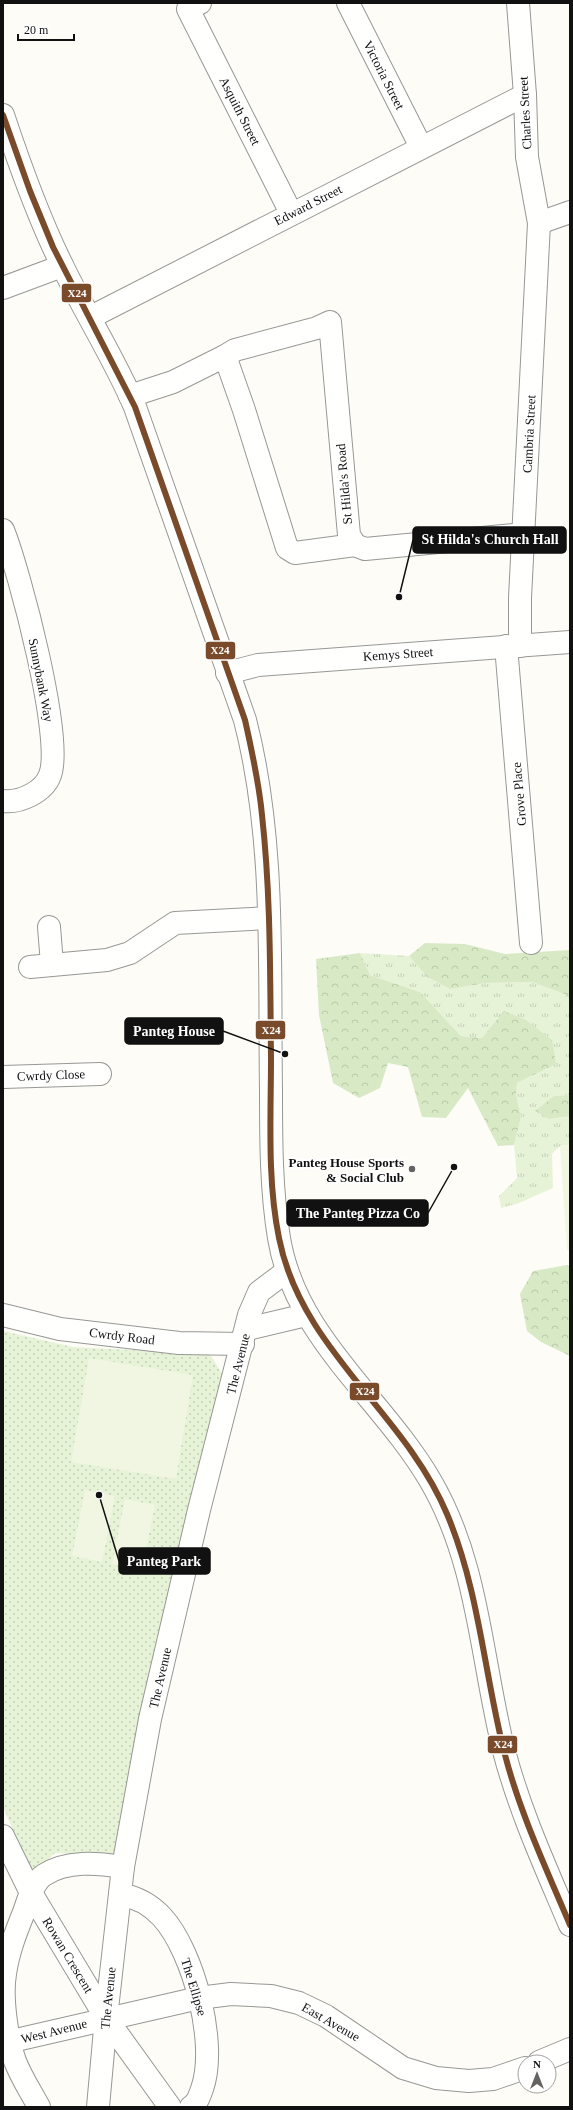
<svg xmlns="http://www.w3.org/2000/svg" width="573" height="2110" viewBox="0 0 573 2110" font-family="'Times New Roman',serif">
<style>
.grass{fill:url(#grass-tufts)}
.forest{fill:url(#forest-crowns)}
.park{fill:url(#park-dots)}
.pitch{fill:#f0f6e1}
.lines{fill:none;stroke-linecap:round;stroke-linejoin:round}
.minor-casing{stroke:#979795;stroke-width:24}
.minor{stroke:#fffffe;stroke-width:22}
.bus-1-casing{stroke:#fff;stroke-width:9}
.bus-1{stroke:#7a4b2a;stroke-width:6}
.poi-dot{fill:#646362;stroke:#fff;stroke-width:1.5}
.labels{text-anchor:middle;dominant-baseline:central;stroke-width:4;stroke-linejoin:round;paint-order:stroke}
.street-label{font-size:13px;fill:#111;stroke:#fff}
.poi-label{font-size:13px;font-weight:bold;fill:#111;stroke:#fff;text-anchor:end}
.leader{fill:none;stroke:#111;stroke-width:1.5}
.callout-dot{fill:#111;stroke:#fff;stroke-width:1.5}
.callout{fill:#111;stroke:#111;stroke-width:1.5}
.callout-label{font-size:14px;text-anchor:middle;font-weight:bold;fill:#fff}
.line-badge{stroke:#fff;stroke-width:1.5}
.badge-label{font-size:11px;text-anchor:middle;font-weight:bold;fill:#fff}
</style>
<defs>
<pattern id="grass-tufts" width="24" height="20" patternUnits="userSpaceOnUse"><rect width="24" height="20" fill="#e7f3d7"/><path d="M3 7l-1-3M5 7V3M7 7l1-3M15 17l-1-3M17 17v-4M19 17l1-3" fill="none" stroke="#c5cfb8"/></pattern>
<pattern id="forest-crowns" width="20" height="18" patternUnits="userSpaceOnUse"><rect width="20" height="18" fill="#d8eac5"/><path d="M2 6a3 3 0 1 1 6 0M12 15a3 3 0 1 1 6 0" fill="none" stroke="#b8c8a8"/></pattern>
<pattern id="park-dots" width="8" height="8" patternUnits="userSpaceOnUse"><rect width="8" height="8" fill="#e7f3d7"/><path d="M2 2h.1M6 6h.1" fill="none" stroke="#c5cfb8" stroke-width="1.8" stroke-linecap="round"/></pattern>
</defs>
<rect width="100%" height="100%" fill="#fdfcf7"/>
<path class="grass" d="M 360,953 L 409,956 L 427,977 L 450,989 L 486,983 L 532,982 L 567,995 L 570,1001 L 570,1095 L 554,1096 L 549,1119 L 570,1116 L 570,1145 L 560,1146 L 552,1154 L 553,1188 L 519,1203 L 501,1208 L 499,1196 L 517,1178 L 514,1145 L 521,1117 L 516,1094 L 517,1083 L 534,1075 L 482,1038 L 461,1036 L 420,992 L 370,975 Z"/>
<g class="forest">
<path d="M 425,943 L 465,944 L 505,954 L 570,950 L 570,1001 L 567,995 L 532,982 L 486,983 L 450,989 L 427,977 L 409,956 Z"/>
<path d="M 360,953 L 370,975 L 420,992 L 461,1036 L 482,1038 L 504,1011 L 526,1020 L 552,1040 L 556,1064 L 517,1083 L 516,1094 L 521,1117 L 514,1145 L 498,1146 L 468,1088 L 446,1118 L 422,1117 L 408,1067 L 388,1063 L 380,1088 L 359,1098 L 333,1083 L 319,1015 L 316,959 Z"/>
<path d="M 570,1095 L 570,1116 L 549,1119 L 535,1111 L 554,1096 Z"/>
<path d="M 567,1265 L 570,1266 L 570,1356 L 541,1342 L 527,1331 L 520,1294 L 533,1271 Z"/>
</g>
<path class="park" d="M 3,1331 L 73,1347 L 210,1354 L 224,1377 L 115,1855 L 55,1853 L 32,1873 L 3,1807 Z"/>
<g class="pitch">
<path d="M 570,1145 L 570,1250 L 567,1250 L 560,1146 Z"/>
<path d="M 89,1358 L 193,1375 L 176,1479 L 71,1462 Z"/>
<path d="M 85,1490 L 115,1496 L 102,1562 L 72,1556 Z"/>
<path d="M 125,1499 L 155,1505 L 142,1570 L 112,1564 Z"/>
</g>
<g class="lines">
<defs>
<g id="minor">
<path d="M 200,3 L 188,9 L 291,213"/>
<path d="M 348,3 L 421,147"/>
<path d="M 518,3 L 525,95 L 527,157 L 539,223 L 520,598 L 520,646"/>
<path d="M 3,115 C 20,166 38,217 62,265 C 85,313 114,358 135,407 L 245,720 C 276,840 269,967 271,1090 C 271,1139 271,1190 279,1238 C 295,1337 382,1398 430,1480 C 479,1563 481,1660 504,1751 C 520,1812 546,1868 570,1925"/>
<path d="M 539,223 L 570,212"/>
<path d="M 3,288 L 62,266"/>
<path d="M 91,317 L 525,95"/>
<path d="M 225,356 L 235,350 L 317,328 L 330,322 L 349,535 L 355,545 L 365,549 L 524,534"/>
<path d="M 130,396 L 173,382 L 225,356 L 244,410 L 287,548 L 295,553 L 355,545"/>
<path d="M 3,530 C 19,570 64,739 50,775 C 44,792 20,803 3,801"/>
<path d="M 506,646 L 531,943"/>
<path d="M 227,673 L 258,665 L 570,642"/>
<path d="M 49,927 L 52,964"/>
<path d="M 30,967 L 107,960 L 130,953 L 175,923 L 269,918"/>
<path d="M 3,1077 L 100,1074"/>
<path d="M 3,1315 L 60,1329 L 179,1343 L 243,1344"/>
<path d="M 247,1329 L 306,1315"/>
<path d="M 3,1836 L 31,1893 L 106,2018 L 170,2107"/>
<path d="M 120,1894 C 136,1897 151,1905 162,1917 C 194,1952 218,2045 202,2089 C 199,2097 198,2102 191,2107"/>
<path d="M 3,2043 L 199,1998 L 231,1994 L 271,1996 L 299,2003 L 326,2016 L 403,2068 L 436,2078 L 469,2081 L 493,2079 L 525,2068"/>
<path d="M 539,2062 L 570,2049"/>
<path d="M 39,2107 C 31,2092 21,2077 15,2061 C 7,2039 1,1997 5,1974 C 8,1952 16,1932 24,1912 C 28,1901 33,1882 44,1875 C 67,1860 97,1863 123,1867"/>
<path d="M 98,2107 L 106,2018 L 123,1867 L 150,1719 L 199,1510 L 249,1315 L 259,1292 L 287,1271"/>
</g>
</defs>
<use href="#minor" class="minor-casing"/>
<use href="#minor" class="minor"/>
<defs>
<path id="bus-1" d="M 3,115 L 30,191 L 53,247 L 135,407 L 245,720 C 252,751 259,783 262,815 C 271,896 270,977 271,1058 C 271,1117 267,1179 279,1238 C 301,1350 405,1413 447,1514 C 479,1590 484,1672 504,1751 C 519,1811 546,1868 570,1925"/>
</defs>
<use href="#bus-1" class="bus-1-casing"/>
<use href="#bus-1" class="bus-1"/>
</g>
<circle class="poi-dot" cx="412" cy="1169" r="4"/>
<g class="labels">
<g class="street-label">
<text transform="translate(384 75) rotate(63)">Victoria Street</text>
<text transform="translate(240 111) rotate(63)">Asquith Street</text>
<text transform="translate(525 113) rotate(-93)">Charles Street</text>
<text transform="translate(308 205) rotate(-27)">Edward Street</text>
<text transform="translate(529 434) rotate(-87)">Cambria Street</text>
<text transform="translate(344 484) rotate(-95)">St Hilda's Road</text>
<text transform="translate(398 654) rotate(-4)">Kemys Street</text>
<text transform="translate(41 680) rotate(79)">Sunnybank Way</text>
<text transform="translate(519 794) rotate(-95)">Grove Place</text>
<text transform="translate(51 1075) rotate(-2)">Cwrdy Close</text>
<text transform="translate(122 1336) rotate(7)">Cwrdy Road</text>
<text transform="translate(238 1364) rotate(-76)">The Avenue</text>
<text transform="translate(160 1678) rotate(-77)">The Avenue</text>
<text transform="translate(68 1955) rotate(59)">Rowan Crescent</text>
<text transform="translate(194 1987) rotate(73)">The Ellipse</text>
<text transform="translate(108 1998) rotate(-84)">The Avenue</text>
<text transform="translate(331 2022) rotate(30)">East Avenue</text>
<text transform="translate(54 2031) rotate(-14)">West Avenue</text>
</g>
<g class="poi-label">
<text x="404" y="1162">Panteg House Sports<tspan x="404" dy="15">&amp; Social Club</tspan></text>
</g>
</g>
<path class="leader" d="M399 597L413 540M285 1054L223 1031M454 1167L428 1213M99 1495L119 1561"/>
<g class="callout-dot">
<circle cx="399" cy="597" r="4"/>
<circle cx="285" cy="1054" r="4"/>
<circle cx="454" cy="1167" r="4"/>
<circle cx="99" cy="1495" r="4"/>
</g>
<g class="callout">
<rect x="413" y="527" width="153" height="26" rx="4"/>
<rect x="125" y="1018" width="98" height="26" rx="4"/>
<rect x="287" y="1200" width="141" height="26" rx="4"/>
<rect x="119" y="1548" width="91" height="26" rx="4"/>
</g>
<g class="callout-label">
<text x="490" y="544">St Hilda's Church Hall</text>
<text x="174" y="1036">Panteg House</text>
<text x="358" y="1218">The Panteg Pizza Co</text>
<text x="164" y="1566">Panteg Park</text>
</g>
<g class="line-badge">
<rect x="61" y="283" width="31" height="20" rx="4" fill="#7a4b2a"/>
<rect x="205" y="641" width="31" height="19" rx="4" fill="#7a4b2a"/>
<rect x="255" y="1020" width="31" height="20" rx="4" fill="#7a4b2a"/>
<rect x="349" y="1382" width="31" height="19" rx="4" fill="#7a4b2a"/>
<rect x="487" y="1735" width="31" height="19" rx="4" fill="#7a4b2a"/>
</g>
<g class="badge-label">
<text x="77" y="297">X24</text>
<text x="220" y="654">X24</text>
<text x="271" y="1034">X24</text>
<text x="365" y="1395">X24</text>
<text x="503" y="1748">X24</text>
</g>
<rect width="573" height="2110" fill="none" stroke="#111111" stroke-width="8"/>
<g transform="translate(537 2074)"><circle r="19" fill="#ffffff" stroke="#a0a0a0"/>
<path d="M0-3L7 15L0 10L-7 15Z" fill="#646362"/>
<text y="-6" font-size="11" font-weight="bold" text-anchor="middle" fill="#111111">N</text>
</g>
<path d="M18 34v6h56v-6" fill="none" stroke="#111111" stroke-width="2"/>
<text x="24" y="34" font-size="12" fill="#111111" stroke="#ffffff" stroke-width="3" paint-order="stroke">20 m</text>
</svg>
